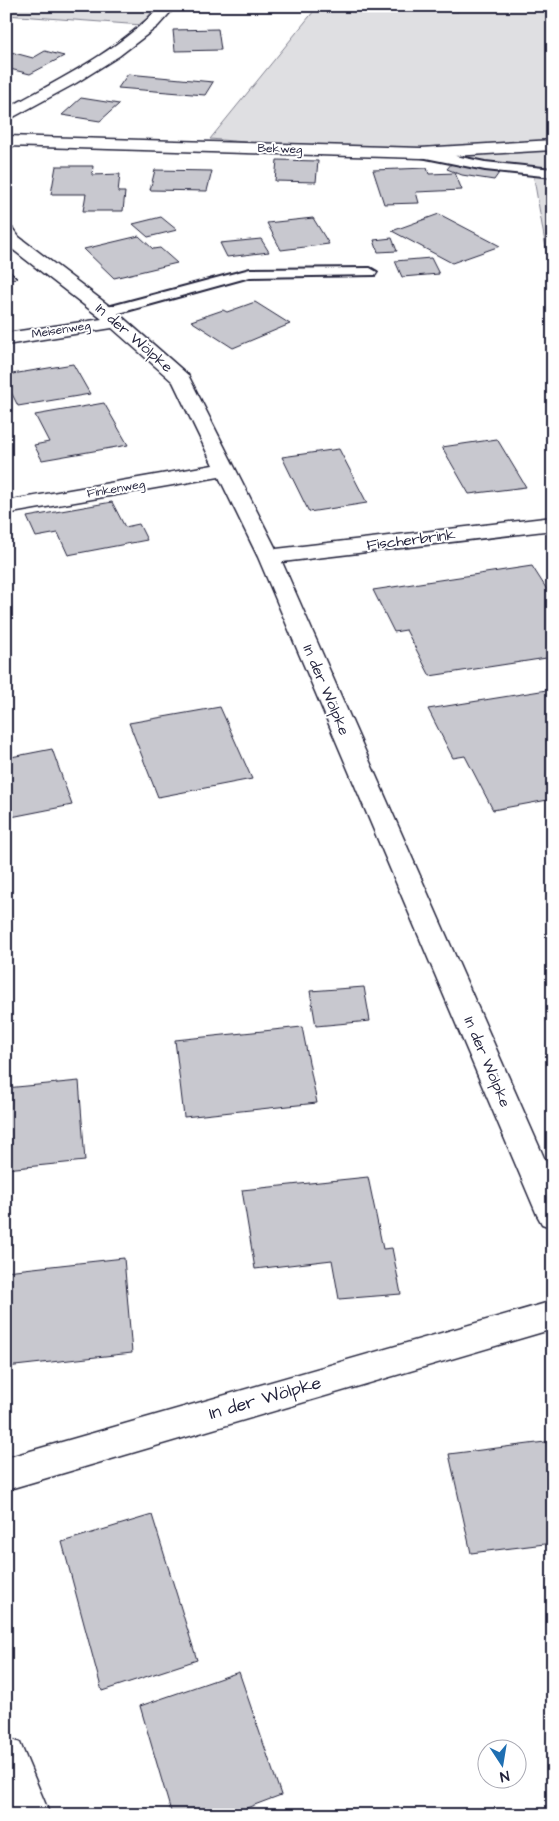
<svg xmlns="http://www.w3.org/2000/svg" width="559" height="1821" viewBox="0 0 559 1821" font-family="'Architects Daughter',sans-serif">
<style>
.green{fill:#dfdfe2;stroke:#80808e}
.building{fill:#c8c8cf;stroke:#22223b}
.lines{fill:none;stroke-linecap:round;stroke-linejoin:round}
.lane-casing{stroke:#22223b;stroke-width:4}
.street-casing{stroke:#22223b;stroke-width:3}
.lane{fill:#fff;fill-rule:evenodd}
.street{fill:#fff;fill-rule:evenodd}
.labels{text-anchor:middle;dominant-baseline:central;stroke-width:4;stroke-linejoin:round;paint-order:stroke}
.far-street-label{font-size:12px;fill:#22223b;stroke:#fff}
.street-label{font-size:15px;fill:#22223b;stroke:#fff}
.near-street-label{font-size:18px;fill:#22223b;stroke:#fff}
</style>
<rect width="100%" height="100%" fill="#fff"/>
<filter id="ink" filterUnits="userSpaceOnUse"><feTurbulence type="fractalNoise" baseFrequency=".02" numOctaves="2"/><feDisplacementMap in="SourceGraphic" scale="10" xChannelSelector="R" yChannelSelector="G"/><feConvolveMatrix kernelMatrix="1 2 1 2 8 2 1 2 1" color-interpolation-filters="sRGB"/></filter>
<g filter="url(#ink)">
<g class="green">
<path d="M 6,6 L 156,6 L 142,25 L 6,15 Z"/>
<path d="M 318,6 L 458,12 L 459,6 L 553,6 L 553,289 L 532,167 L 210,139 Z"/>
</g>
<g class="building">
<path d="M 218,29 L 221,50 L 175,51 L 173,30 Z"/>
<path d="M 45,51 L 64,56 L 30,74 L 6,68 L 7,51 L 33,58 Z"/>
<path d="M 128,74 L 213,82 L 205,95 L 118,88 Z"/>
<path d="M 81,98 L 119,104 L 100,121 L 62,115 Z"/>
<path d="M 277,160 L 318,161 L 316,182 L 275,181 Z"/>
<path d="M 452,163 L 501,170 L 494,180 L 462,175 L 447,169 Z"/>
<path d="M 56,166 L 93,166 L 92,175 L 120,174 L 118,192 L 125,192 L 123,211 L 83,211 L 86,194 L 51,194 Z"/>
<path d="M 427,168 L 429,174 L 455,173 L 462,190 L 416,192 L 419,203 L 384,204 L 373,170 Z"/>
<path d="M 155,170 L 212,171 L 207,191 L 150,190 Z"/>
<path d="M 439,214 L 500,246 L 452,263 L 392,231 Z"/>
<path d="M 161,217 L 177,230 L 148,237 L 133,224 Z"/>
<path d="M 313,218 L 329,244 L 281,250 L 267,223 Z"/>
<path d="M 139,236 L 153,249 L 160,248 L 177,263 L 114,278 L 84,249 Z"/>
<path d="M 392,238 L 397,251 L 378,252 L 374,240 Z"/>
<path d="M 261,239 L 269,252 L 227,257 L 220,243 Z"/>
<path d="M 431,258 L 439,274 L 402,277 L 395,261 Z"/>
<path d="M 6,267 L 17,278 L 6,280 Z"/>
<path d="M 255,302 L 290,324 L 233,348 L 191,321 L 223,310 L 227,312 Z"/>
<path d="M 73,364 L 90,394 L 18,406 L 6,382 L 6,375 Z"/>
<path d="M 104,403 L 128,445 L 42,460 L 34,445 L 49,442 L 35,415 Z"/>
<path d="M 497,439 L 526,487 L 469,494 L 442,447 Z"/>
<path d="M 339,449 L 367,503 L 309,512 L 282,457 Z"/>
<path d="M 112,502 L 125,527 L 139,524 L 147,540 L 68,555 L 58,533 L 36,537 L 27,517 Z"/>
<path d="M 532,566 L 553,599 L 553,657 L 430,676 L 406,630 L 394,632 L 373,590 Z"/>
<path d="M 553,689 L 553,799 L 493,810 L 465,756 L 453,758 L 428,709 Z"/>
<path d="M 220,707 L 252,779 L 158,797 L 129,723 Z"/>
<path d="M 52,749 L 72,805 L 6,818 L 6,758 Z"/>
<path d="M 364,987 L 370,1021 L 316,1026 L 310,991 Z"/>
<path d="M 302,1027 L 317,1103 L 184,1117 L 175,1040 Z"/>
<path d="M 79,1081 L 85,1161 L 6,1169 L 6,1088 Z"/>
<path d="M 368,1177 L 383,1249 L 392,1248 L 401,1294 L 339,1299 L 332,1260 L 255,1269 L 242,1190 Z"/>
<path d="M 124,1258 L 132,1353 L 6,1367 L 6,1271 Z"/>
<path d="M 553,1441 L 553,1543 L 471,1553 L 449,1454 Z"/>
<path d="M 152,1515 L 197,1660 L 102,1691 L 62,1542 Z"/>
<path d="M 239,1672 L 281,1795 L 228,1815 L 172,1815 L 140,1706 Z"/>
</g>
<g class="lines">
<defs>
<g id="lane">
<path d="M 421,149 L 485,162 L 553,169 L 553,177 L 485,170 L 416,156 L 414,153 Z"/>
<path d="M 370,268 L 377,272 L 375,275 L 250,277 L 105,317 L 97,312 L 100,309 L 250,269 Z"/>
</g>
<g id="street">
<path d="M 161,6 L 176,6 L 158,26 L 119,56 L 76,83 L 6,121 L 6,109 C 60,79 117,52 161,6 Z"/>
<path d="M 6,136 L 421,148 L 553,140 L 553,150 L 421,158 L 6,146 Z"/>
<path d="M 6,227 L 12,228 L 19,237 L 112,308 L 188,375 L 276,549 L 553,517 L 553,530 L 282,562 L 553,1178 L 553,1228 L 542,1224 L 537,1215 L 258,557 L 219,477 L 6,514 L 6,501 L 213,465 L 173,382 L 112,328 L 6,345 L 6,333 L 102,319 L 7,245 Z"/>
<path d="M 553,1301 L 553,1329 L 6,1490 L 6,1458 Z"/>
<path d="M 6,1737 L 20,1743 L 50,1815 L 9,1815 L 6,1807 Z"/>
</g>
</defs>
<use href="#lane" class="lane-casing"/>
<use href="#street" class="street-casing"/>
<use href="#lane" class="lane"/>
<use href="#street" class="street"/>
</g>
</g>
<g class="labels">
<g class="far-street-label">
<text transform="translate(280 149) rotate(2)">Bekweg</text>
<text transform="translate(61 330) rotate(-9)">Meisenweg</text>
<text transform="translate(116 489) rotate(-10)">Finkenweg</text>
</g>
<g class="street-label">
<text transform="translate(134 338) rotate(41)">In der Wölpke</text>
<text transform="translate(411 540) rotate(-7)">Fischerbrink</text>
<text transform="translate(326 690) rotate(67)">In der Wölpke</text>
<text transform="translate(487 1062) rotate(67)">In der Wölpke</text>
</g>
<g class="near-street-label">
<text transform="translate(265 1398) rotate(-16)">In der Wölpke</text>
</g>
</g>
<rect width="559" height="1821" fill="none" stroke="#fff" stroke-width="25"/>
<rect x="12" y="12" width="534" height="1796" fill="none" stroke="#22223b" stroke-width="2" filter="url(#ink)"/>
<g transform="translate(502 1764) rotate(168)"><circle r="24" fill="#ffffff" stroke="#a7a7b1"/>
<path d="M0-4L9 19L0 12L-9 19Z" fill="#1f6fb2"/>
<text y="-8" font-size="14" font-weight="bold" text-anchor="middle" fill="#22223b">N</text>
</g>
</svg>
